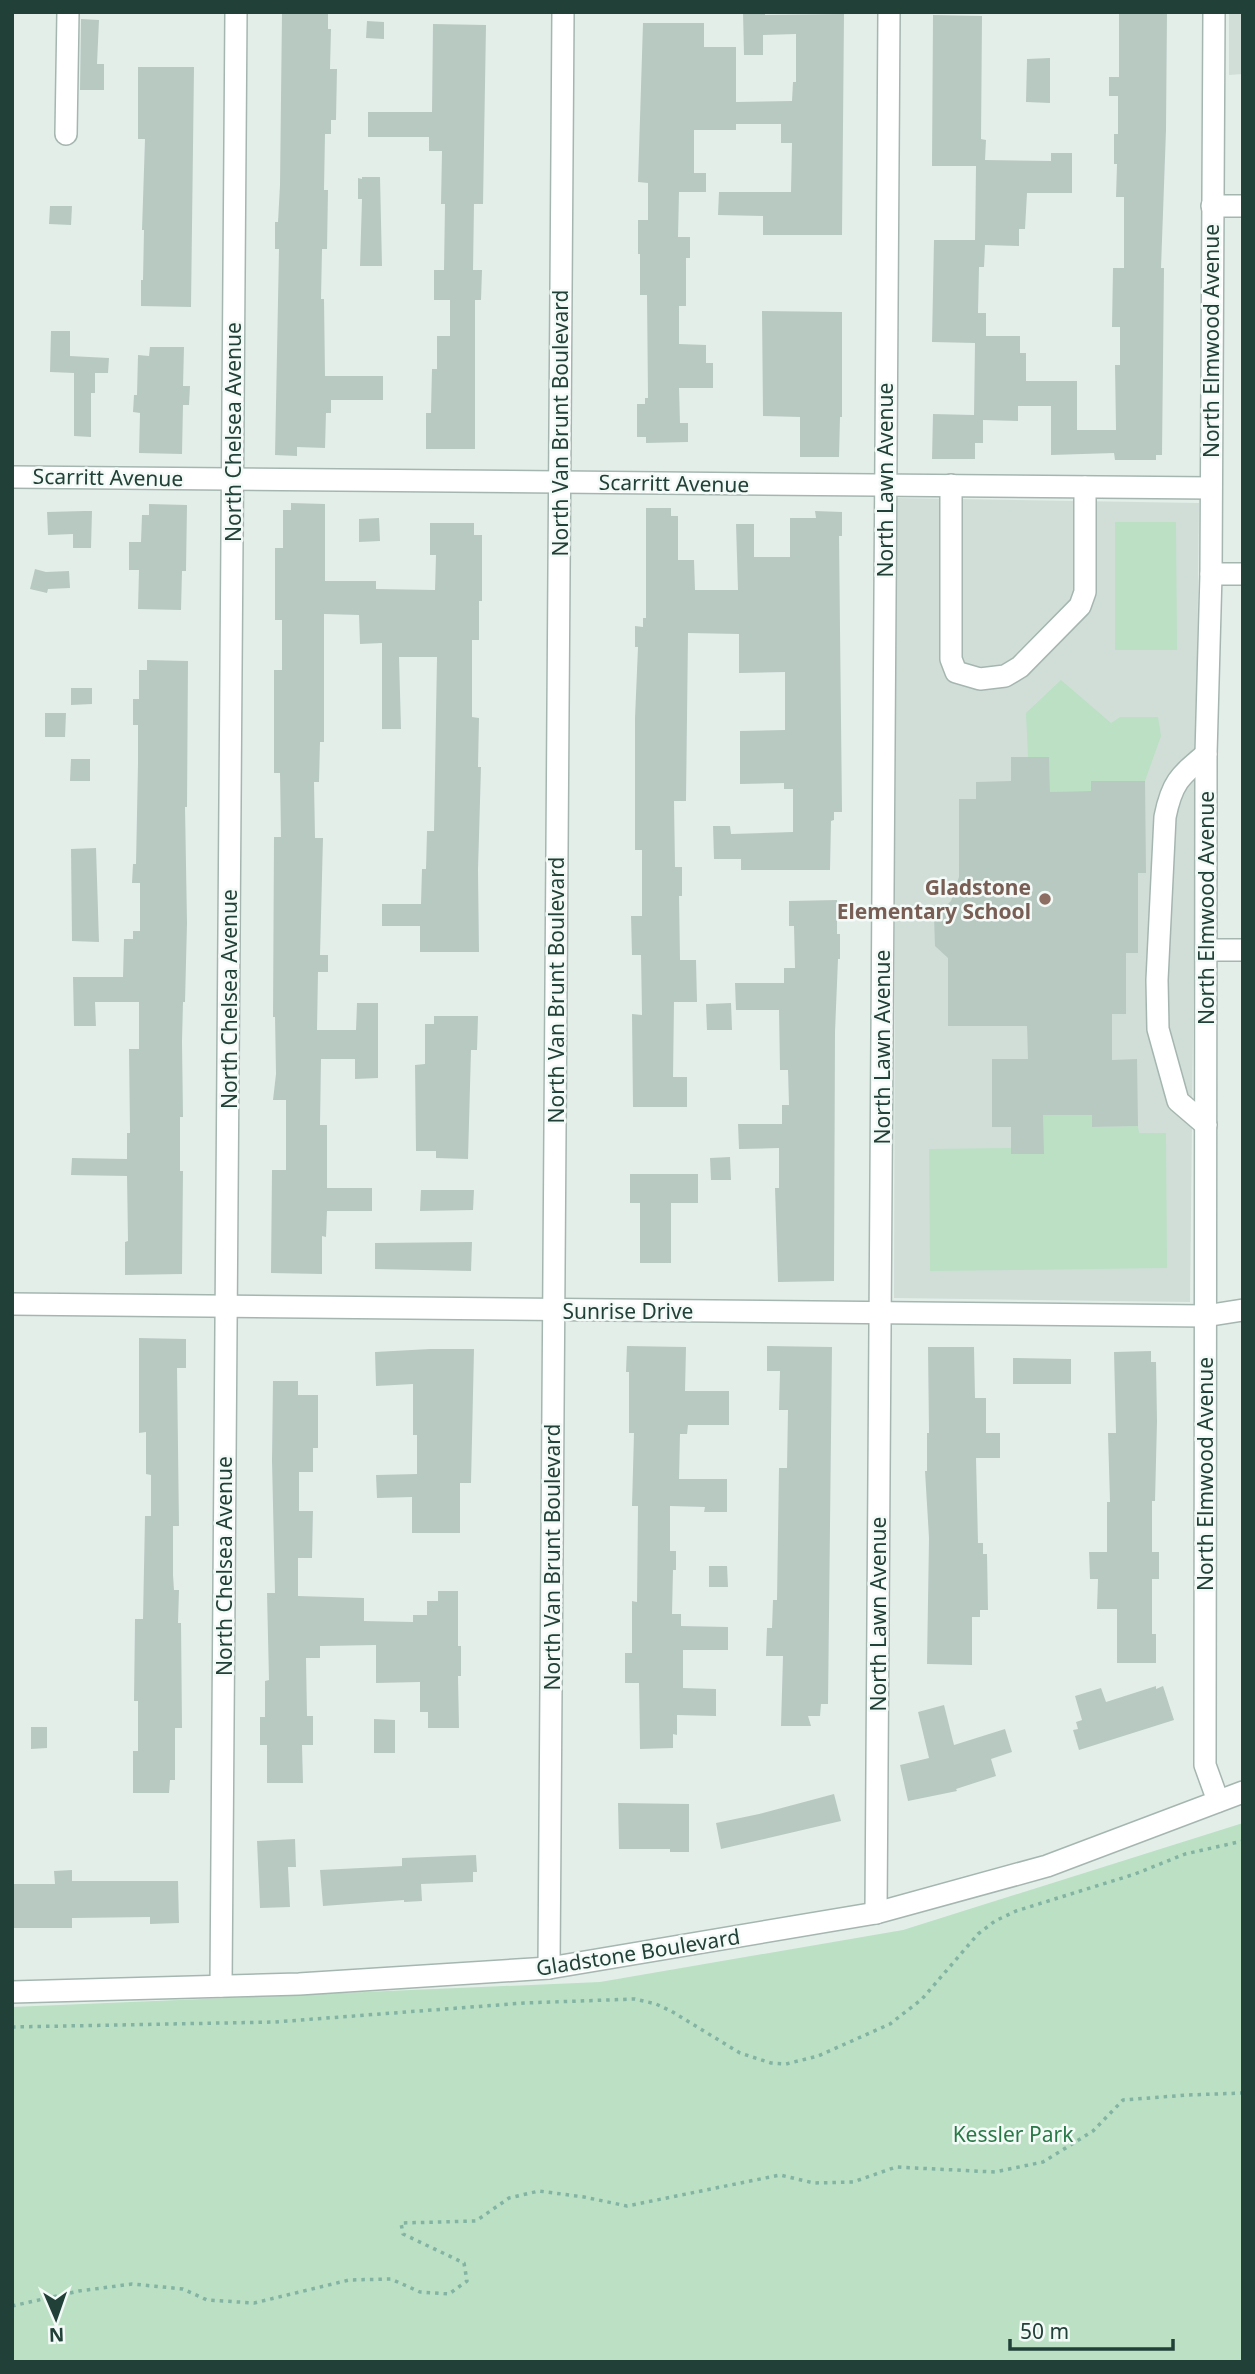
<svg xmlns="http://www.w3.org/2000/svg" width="1255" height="2374" viewBox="0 0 1255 2374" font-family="'Noto Sans',sans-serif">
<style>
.built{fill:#d1ded8}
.green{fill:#bbe0c4}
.building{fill:#b8c9c2}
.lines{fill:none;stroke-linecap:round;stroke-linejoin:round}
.minor-casing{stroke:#a5b6b0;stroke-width:24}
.path{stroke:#82b3a3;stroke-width:3.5;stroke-dasharray:3.5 5;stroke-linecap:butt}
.minor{stroke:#fff;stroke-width:21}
.education-dot{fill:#8d6e63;stroke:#f4faf7;stroke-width:2.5}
.labels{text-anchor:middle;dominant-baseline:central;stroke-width:5;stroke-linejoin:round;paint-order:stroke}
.street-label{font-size:21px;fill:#214037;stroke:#f4faf7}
.education-label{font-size:21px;font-weight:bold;fill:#785e54;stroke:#f4faf7;text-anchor:end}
.park-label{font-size:21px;fill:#297947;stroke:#f4faf7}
</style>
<rect width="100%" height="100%" fill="#e3eee9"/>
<g class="built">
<path d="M 1229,12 L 1243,12 L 1243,74 L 1229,75 Z"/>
<path d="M 896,498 L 1199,503 L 1190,1302 L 894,1298 Z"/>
</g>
<g class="green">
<path d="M 1115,522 L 1176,522 L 1177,650 L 1115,650 Z"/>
<path d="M 1061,680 L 1111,723 L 1120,717 L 1158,717 L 1161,736 L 1145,781 L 1092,781 L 1091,791 L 1050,792 L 1049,757 L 1028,757 L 1026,713 Z"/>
<path d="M 1043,1115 L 1092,1115 L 1092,1127 L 1138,1126 L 1139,1133 L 1166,1133 L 1167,1268 L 930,1271 L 929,1149 L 1011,1148 L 1011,1154 Z"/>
<path d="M 1243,1823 L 1243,2362 L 12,2362 L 12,2007 L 600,1982 L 903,1930 Z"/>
</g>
<g class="building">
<path d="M 282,12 L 328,12 L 328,29 L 331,29 L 330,69 L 337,69 L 336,120 L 331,120 L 331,134 L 325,134 L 324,190 L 328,190 L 327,249 L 322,249 L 321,299 L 324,299 L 325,376 L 383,376 L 383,400 L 331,400 L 331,413 L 326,413 L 325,448 L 297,447 L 297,456 L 275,455 L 279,249 L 275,249 L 275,222 L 278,222 L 280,185 Z"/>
<path d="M 1119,12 L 1167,12 L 1166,130 L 1161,268 L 1164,268 L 1162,455 L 1156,455 L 1156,460 L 1115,460 L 1114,453 L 1051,455 L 1051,406 L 1018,406 L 1018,421 L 983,420 L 983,443 L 975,443 L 975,459 L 932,459 L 933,414 L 974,415 L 975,343 L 932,342 L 934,240 L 975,240 L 976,166 L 932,166 L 933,15 L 982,16 L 981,139 L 986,140 L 985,160 L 1051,161 L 1051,153 L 1072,153 L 1072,193 L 1027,193 L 1025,229 L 1019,229 L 1019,246 L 985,245 L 984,267 L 979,267 L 978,313 L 986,313 L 986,336 L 1020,336 L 1020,353 L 1026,353 L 1026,381 L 1077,381 L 1077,430 L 1116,430 L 1115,365 L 1120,365 L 1120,327 L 1112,327 L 1113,268 L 1124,268 L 1124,197 L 1116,197 L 1117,164 L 1114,164 L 1114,134 L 1118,134 L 1118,96 L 1109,96 L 1109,77 L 1119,77 Z"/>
<path d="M 743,13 L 765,13 L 765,15 L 844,14 L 842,235 L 763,235 L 763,216 L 718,215 L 719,192 L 791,192 L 792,143 L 781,143 L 781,124 L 736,124 L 736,130 L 694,130 L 694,173 L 706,173 L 706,192 L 679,192 L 678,237 L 690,237 L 690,258 L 686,258 L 686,306 L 679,306 L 679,344 L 706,345 L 706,363 L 713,363 L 713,388 L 679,388 L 680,423 L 688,423 L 688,442 L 646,443 L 646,437 L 637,437 L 637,404 L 645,404 L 645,398 L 648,398 L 647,295 L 640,295 L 640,254 L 638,254 L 638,220 L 648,220 L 648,183 L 638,182 L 643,23 L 704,23 L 704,47 L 736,47 L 736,102 L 792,101 L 793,82 L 796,82 L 796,34 L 763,35 L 763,55 L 744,55 Z"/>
<path d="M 81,19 L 99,20 L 97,64 L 104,64 L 104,90 L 80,90 Z"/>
<path d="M 367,21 L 384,22 L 384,39 L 366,38 Z"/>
<path d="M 433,24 L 486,25 L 483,204 L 474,204 L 473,270 L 482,270 L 481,300 L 475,300 L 475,449 L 426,449 L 426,413 L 431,413 L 432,369 L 437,369 L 437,336 L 450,336 L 450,300 L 434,300 L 434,270 L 444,270 L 445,204 L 441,204 L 442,151 L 429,151 L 429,137 L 368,137 L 368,112 L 432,112 Z"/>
<path d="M 1050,58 L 1050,103 L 1026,102 L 1027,59 Z"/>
<path d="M 138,67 L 194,67 L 191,307 L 141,306 L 141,280 L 143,280 L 144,230 L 142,230 L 145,139 L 138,139 Z"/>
<path d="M 362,177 L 380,177 L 382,266 L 360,266 L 362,199 L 358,199 L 358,178 L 362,179 Z"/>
<path d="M 50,206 L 72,206 L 71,225 L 49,224 Z"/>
<path d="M 762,311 L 842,312 L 842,417 L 840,417 L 839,457 L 800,457 L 800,417 L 763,416 Z"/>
<path d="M 51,331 L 70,331 L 70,356 L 109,358 L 108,373 L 95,373 L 95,393 L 91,393 L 91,437 L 74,436 L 74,373 L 50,372 Z"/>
<path d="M 150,347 L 184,347 L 183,386 L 190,386 L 189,405 L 183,405 L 182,454 L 139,453 L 140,413 L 133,412 L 134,395 L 137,395 L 138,355 L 149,356 Z"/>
<path d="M 291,503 L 325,504 L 325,581 L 376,581 L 376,589 L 435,590 L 436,555 L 430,555 L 430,523 L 474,523 L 474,535 L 482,535 L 482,601 L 479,601 L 479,640 L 472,640 L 472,717 L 479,718 L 478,767 L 481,767 L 478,870 L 479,952 L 420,952 L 420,926 L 382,926 L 382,904 L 421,904 L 422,869 L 426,869 L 427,831 L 434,831 L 437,657 L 399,657 L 401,729 L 382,729 L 382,643 L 360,644 L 359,615 L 324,614 L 324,742 L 320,742 L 319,782 L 314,782 L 315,838 L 323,838 L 320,955 L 328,955 L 328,972 L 318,972 L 317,1030 L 356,1030 L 357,1003 L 378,1003 L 378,1078 L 355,1079 L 355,1059 L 321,1059 L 320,1125 L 327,1125 L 327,1188 L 372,1188 L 372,1211 L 327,1211 L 326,1237 L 322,1236 L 322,1274 L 271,1273 L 272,1170 L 286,1170 L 286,1100 L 273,1100 L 276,1074 L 275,1017 L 273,1017 L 274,837 L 281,837 L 280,773 L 274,773 L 274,670 L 282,670 L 282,620 L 275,620 L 275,548 L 283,548 L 283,510 L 291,510 Z"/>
<path d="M 149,504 L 187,505 L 186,571 L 182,571 L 181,610 L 138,609 L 139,570 L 129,570 L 129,542 L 141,542 L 142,515 L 149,515 Z"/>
<path d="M 646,508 L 671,508 L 671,516 L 678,516 L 678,560 L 694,560 L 695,590 L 738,590 L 736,524 L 754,524 L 754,557 L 790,557 L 790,518 L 816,518 L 815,511 L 842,512 L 842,536 L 839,536 L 842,812 L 834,812 L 834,820 L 831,821 L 830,870 L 741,870 L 741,859 L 714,859 L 713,826 L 730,826 L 731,834 L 793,832 L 793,789 L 784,789 L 784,783 L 740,784 L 740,731 L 785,730 L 785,672 L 739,673 L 739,634 L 688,633 L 686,801 L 674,801 L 675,867 L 682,867 L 682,896 L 679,896 L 680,960 L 696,960 L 697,1002 L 674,1002 L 673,1077 L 687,1077 L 687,1107 L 633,1107 L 632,1014 L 642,1015 L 641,955 L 632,955 L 631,916 L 642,916 L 642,850 L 635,850 L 635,718 L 638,647 L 635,647 L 635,626 L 643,627 L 643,618 L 646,618 Z"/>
<path d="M 84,511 L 92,511 L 91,548 L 73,548 L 73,534 L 48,535 L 47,512 Z"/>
<path d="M 379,518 L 380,541 L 359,542 L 359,519 Z"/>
<path d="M 35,569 L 46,572 L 69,571 L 70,588 L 48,589 L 47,593 L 30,589 Z"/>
<path d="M 147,660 L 188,661 L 187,807 L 185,807 L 187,923 L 185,1002 L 183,1002 L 182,1042 L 183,1117 L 180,1117 L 180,1171 L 183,1171 L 182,1274 L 125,1275 L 125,1242 L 128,1241 L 127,1176 L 71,1175 L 72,1158 L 127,1159 L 127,1133 L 130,1133 L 129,1049 L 139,1049 L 139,1002 L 95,1002 L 96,1026 L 74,1026 L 73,977 L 123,977 L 124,939 L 133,939 L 133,931 L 140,931 L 140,883 L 132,883 L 133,864 L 136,864 L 138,763 L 138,725 L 133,725 L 133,699 L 139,699 L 139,670 L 147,670 Z"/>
<path d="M 71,688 L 92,688 L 92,704 L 71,705 Z"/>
<path d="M 45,713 L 66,713 L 65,737 L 45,737 Z"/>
<path d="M 1011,757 L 1049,757 L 1050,792 L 1091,791 L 1091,781 L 1145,781 L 1146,873 L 1138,873 L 1138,953 L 1126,953 L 1126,1014 L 1112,1014 L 1112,1060 L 1137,1059 L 1138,1126 L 1092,1127 L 1092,1115 L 1043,1115 L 1044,1154 L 1011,1154 L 1011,1127 L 992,1127 L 992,1059 L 1028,1059 L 1027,1026 L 948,1026 L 948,958 L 935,946 L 934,917 L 951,901 L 959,877 L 959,799 L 976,799 L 976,782 L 1011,781 Z"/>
<path d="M 71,759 L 90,759 L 90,781 L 70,781 Z"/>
<path d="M 96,848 L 99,942 L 72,941 L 71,849 Z"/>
<path d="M 837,900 L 837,934 L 840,934 L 840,959 L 838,959 L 835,1032 L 834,1281 L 778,1282 L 775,1188 L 779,1188 L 779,1148 L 739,1149 L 738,1124 L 782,1124 L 782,1105 L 789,1105 L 788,1070 L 780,1070 L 779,1010 L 736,1010 L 735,983 L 784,983 L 784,968 L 795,968 L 794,926 L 789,926 L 789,901 Z"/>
<path d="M 731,1003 L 732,1030 L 707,1030 L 706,1004 Z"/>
<path d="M 434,1016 L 478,1016 L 477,1050 L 471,1050 L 468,1159 L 436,1158 L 436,1151 L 416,1151 L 415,1065 L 425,1064 L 425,1024 L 434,1024 Z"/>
<path d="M 730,1157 L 731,1180 L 711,1180 L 710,1158 Z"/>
<path d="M 630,1174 L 698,1174 L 698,1203 L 671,1203 L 671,1263 L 640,1263 L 640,1203 L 630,1203 Z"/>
<path d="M 421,1190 L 474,1190 L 473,1210 L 420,1211 Z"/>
<path d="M 472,1242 L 471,1271 L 375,1269 L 375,1243 Z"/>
<path d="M 139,1338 L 186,1339 L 186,1368 L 177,1368 L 179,1526 L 173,1526 L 173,1575 L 174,1590 L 179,1590 L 178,1623 L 181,1623 L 182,1728 L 175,1728 L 175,1780 L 170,1780 L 169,1793 L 133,1793 L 133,1751 L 138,1751 L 138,1701 L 134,1701 L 135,1619 L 143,1619 L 145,1516 L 151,1516 L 151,1475 L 146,1474 L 146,1432 L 139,1433 Z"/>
<path d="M 627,1346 L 686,1347 L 685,1391 L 729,1391 L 729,1425 L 688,1425 L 687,1434 L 680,1434 L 679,1479 L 727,1479 L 727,1512 L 704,1512 L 705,1507 L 670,1506 L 670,1551 L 676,1551 L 676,1570 L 673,1570 L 672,1614 L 681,1614 L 681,1626 L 728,1627 L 728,1650 L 683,1650 L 683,1688 L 716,1689 L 716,1716 L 677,1715 L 677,1735 L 673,1734 L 673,1748 L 640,1749 L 639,1683 L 625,1683 L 625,1653 L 632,1653 L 632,1601 L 637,1602 L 638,1506 L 632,1506 L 634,1433 L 629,1433 L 629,1372 L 626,1372 Z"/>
<path d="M 767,1346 L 832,1347 L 828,1704 L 821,1704 L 820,1716 L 808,1716 L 811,1726 L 781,1726 L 783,1656 L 766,1656 L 767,1628 L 772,1628 L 773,1600 L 777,1600 L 779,1468 L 787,1468 L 788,1410 L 779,1410 L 780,1371 L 767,1371 Z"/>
<path d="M 928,1347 L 974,1347 L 975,1398 L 986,1398 L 986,1433 L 1000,1433 L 1000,1458 L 976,1458 L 978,1543 L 983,1543 L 983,1554 L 987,1554 L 988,1610 L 980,1610 L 980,1617 L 972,1617 L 972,1665 L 927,1664 L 929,1538 L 925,1471 L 927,1471 L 927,1433 L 929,1433 Z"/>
<path d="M 430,1349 L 474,1349 L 471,1483 L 460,1483 L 460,1533 L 412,1533 L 412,1497 L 377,1498 L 376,1475 L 417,1474 L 417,1435 L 413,1435 L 413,1384 L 376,1386 L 375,1352 Z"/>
<path d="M 1151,1351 L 1151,1362 L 1156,1362 L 1157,1421 L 1155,1501 L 1152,1501 L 1152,1552 L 1159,1552 L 1159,1579 L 1152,1579 L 1152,1634 L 1156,1634 L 1156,1663 L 1117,1663 L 1117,1609 L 1097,1609 L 1098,1579 L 1090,1579 L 1089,1552 L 1107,1552 L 1107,1502 L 1110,1502 L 1108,1433 L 1116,1433 L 1114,1352 Z"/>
<path d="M 1013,1358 L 1071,1359 L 1071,1384 L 1013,1384 Z"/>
<path d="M 273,1381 L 298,1381 L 298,1395 L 318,1395 L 318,1448 L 313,1448 L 313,1472 L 299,1472 L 299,1511 L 313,1511 L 312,1558 L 298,1558 L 298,1596 L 364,1598 L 364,1621 L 413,1622 L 413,1615 L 427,1615 L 427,1601 L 438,1601 L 438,1591 L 458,1591 L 458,1646 L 461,1646 L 461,1676 L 458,1676 L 459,1728 L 428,1728 L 428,1712 L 420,1712 L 420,1682 L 376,1683 L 376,1645 L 320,1646 L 320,1658 L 306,1658 L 307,1716 L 313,1716 L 313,1745 L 302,1745 L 303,1783 L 267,1783 L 267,1745 L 260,1745 L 260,1717 L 265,1717 L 265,1681 L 269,1680 L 267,1593 L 275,1593 L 272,1461 Z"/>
<path d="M 709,1566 L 727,1566 L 728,1587 L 709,1587 Z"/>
<path d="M 1156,1686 L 1156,1689 L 1163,1686 L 1174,1720 L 1079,1750 L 1073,1730 L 1078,1729 L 1076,1722 L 1082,1720 L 1075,1696 L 1101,1688 L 1106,1702 Z"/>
<path d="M 944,1705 L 954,1745 L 1005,1729 L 1012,1752 L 991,1759 L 996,1776 L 956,1789 L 957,1791 L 908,1801 L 900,1765 L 929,1758 L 918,1712 Z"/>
<path d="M 374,1719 L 395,1720 L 395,1753 L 374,1753 Z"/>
<path d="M 31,1727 L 47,1727 L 47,1748 L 31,1749 Z"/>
<path d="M 834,1794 L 841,1821 L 721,1849 L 716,1823 L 759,1814 Z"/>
<path d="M 618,1803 L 689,1804 L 689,1852 L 670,1852 L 670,1849 L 619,1849 Z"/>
<path d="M 295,1839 L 296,1867 L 288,1867 L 290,1907 L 260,1908 L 257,1841 Z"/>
<path d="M 476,1855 L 477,1872 L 473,1872 L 473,1882 L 421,1884 L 422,1901 L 404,1902 L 404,1900 L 323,1906 L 320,1870 L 402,1866 L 402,1858 Z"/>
<path d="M 72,1870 L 72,1881 L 178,1881 L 179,1923 L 150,1924 L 150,1917 L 72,1918 L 72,1928 L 12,1928 L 12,1884 L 55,1884 L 54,1871 Z"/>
</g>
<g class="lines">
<defs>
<g id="minor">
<path d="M 1214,12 L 1211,574 L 1206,754 L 1205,1765 L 1218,1801"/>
<path d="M 66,134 L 68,12"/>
<path d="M 1212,206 L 1243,206"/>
<path d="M 12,477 L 1211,488"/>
<path d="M 951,485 L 951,659 L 956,672 L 980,679 L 1005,676 L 1020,667 L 1080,606 L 1085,592 L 1085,487"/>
<path d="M 1211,574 L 1243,574"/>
<path d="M 1206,950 L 1243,950"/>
<path d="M 1206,1125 L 1178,1101 L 1158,1029 L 1157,980 L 1165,817 C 1172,782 1180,776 1206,754"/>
<path d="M 12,1304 L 1205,1316 L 1243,1310"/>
<path d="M 876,1913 L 889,12"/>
<path d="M 549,1968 L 563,12"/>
<path d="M 221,1986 L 236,12"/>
<path d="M 12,1992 L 299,1984 L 549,1968 L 876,1913 L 1047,1866 L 1243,1792"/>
</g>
</defs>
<use href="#minor" class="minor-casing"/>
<g class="path">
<path d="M 12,2027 L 275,2022 L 524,2003 L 635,1999 L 656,2004 L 671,2011 L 740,2053 L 771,2063 L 786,2064 L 818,2056 L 890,2024 L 922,1999 L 978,1934 L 995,1921 L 1016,1911 L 1135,1874 L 1185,1854 L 1243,1841"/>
<path d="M 12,2306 L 79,2291 L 132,2284 L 183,2289 L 207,2300 L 254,2303 L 349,2280 L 391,2279 L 420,2292 L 449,2294 L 467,2281 L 464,2263 L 403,2234 L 401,2223 L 476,2221 L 509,2198 L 539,2191 L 584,2197 L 627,2206 L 780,2175 L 814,2183 L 853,2182 L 896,2167 L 995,2172 L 1043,2162 L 1093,2131 L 1123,2100 L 1188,2095 L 1243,2093"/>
</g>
<use href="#minor" class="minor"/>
</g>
<circle class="education-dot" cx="1045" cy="899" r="7"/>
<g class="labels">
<g class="street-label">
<text transform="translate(1211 341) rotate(-90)">North Elmwood Avenue</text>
<text transform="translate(560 423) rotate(-90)">North Van Brunt Boulevard</text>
<text transform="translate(233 432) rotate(-90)">North Chelsea Avenue</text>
<text transform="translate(108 477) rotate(1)">Scarritt Avenue</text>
<text transform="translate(885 480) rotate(-90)">North Lawn Avenue</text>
<text transform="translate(674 483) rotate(1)">Scarritt Avenue</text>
<text transform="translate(1206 908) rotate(-90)">North Elmwood Avenue</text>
<text transform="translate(556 990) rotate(-90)">North Van Brunt Boulevard</text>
<text transform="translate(229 999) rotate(-90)">North Chelsea Avenue</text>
<text transform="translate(882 1047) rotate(-90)">North Lawn Avenue</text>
<text x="628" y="1311">Sunrise Drive</text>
<text transform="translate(1205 1474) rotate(-90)">North Elmwood Avenue</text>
<text transform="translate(552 1557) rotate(-90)">North Van Brunt Boulevard</text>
<text transform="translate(224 1566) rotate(-90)">North Chelsea Avenue</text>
<text transform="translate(878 1614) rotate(-90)">North Lawn Avenue</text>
<text transform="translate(638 1952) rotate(-9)">Gladstone Boulevard</text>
</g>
<g class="education-label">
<text x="1031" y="887">Gladstone<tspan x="1031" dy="24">Elementary School</tspan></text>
</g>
<g class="park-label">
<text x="1013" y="2134">Kessler Park</text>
</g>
</g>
<rect width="1255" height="2374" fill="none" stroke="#214037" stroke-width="28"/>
<g transform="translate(56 2318) rotate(178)" stroke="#f4faf7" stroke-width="5" paint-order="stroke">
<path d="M0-5L12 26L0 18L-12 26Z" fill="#214037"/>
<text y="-10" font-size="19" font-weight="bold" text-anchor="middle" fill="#214037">N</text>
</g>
<path d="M1010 2339v10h163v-10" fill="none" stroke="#214037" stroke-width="3.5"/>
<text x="1020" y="2339" font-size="21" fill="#214037" stroke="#f4faf7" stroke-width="5" paint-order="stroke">50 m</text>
</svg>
